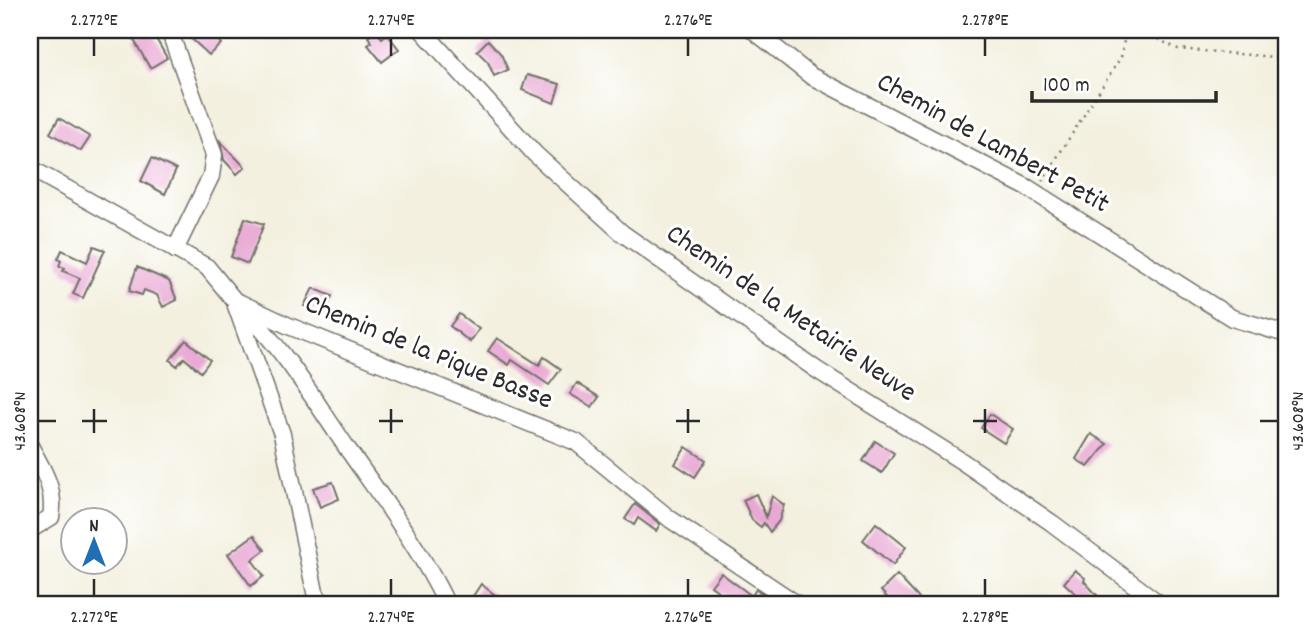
<svg xmlns="http://www.w3.org/2000/svg" width="1316" height="635" viewBox="0 0 1316 635" font-family="Dekko,sans-serif">
<style>
.building{fill:#e9a8d4}
.lines{fill:none;stroke-linecap:round;stroke-linejoin:round}
.minor-casing{stroke:#71706a;stroke-width:19}
.path{stroke:#71706a;stroke-width:2.5;stroke-dasharray:2 5;stroke-linecap:butt}
.minor{stroke:#fff;stroke-width:16}
.ticks{fill:none;stroke:#2b2b2b;stroke-width:2.5}
.labels{text-anchor:middle;dominant-baseline:central;stroke-width:6;stroke-linejoin:round;paint-order:stroke}
.street-label{font-size:28px;fill:#2b2b2b;stroke:#fff}
.neatline{fill:none;stroke:#2b2b2b;stroke-width:2.5}
.ticks-label{font-size:18px;text-anchor:middle;fill:#2b2b2b}
</style>
<rect width="100%" height="100%" fill="#fff"/>
<filter id="ink" filterUnits="userSpaceOnUse"><feTurbulence type="fractalNoise" baseFrequency=".0143" numOctaves="2"/><feDisplacementMap in="SourceGraphic" scale="14" xChannelSelector="R" yChannelSelector="G"/><feConvolveMatrix kernelMatrix="1 2 1 2 8 2 1 2 1" color-interpolation-filters="sRGB"/></filter>
<filter id="wash" filterUnits="userSpaceOnUse"><feTurbulence type="fractalNoise" baseFrequency=".00686" numOctaves="4" result="noise"/><feDisplacementMap in="SourceGraphic" scale="28" xChannelSelector="R" yChannelSelector="G"/><feGaussianBlur stdDeviation="1.57" result="paint"/><feColorMatrix in="noise" values="0 0 0 0 0 0 0 0 0 0 0 0 0 0 0 0 0 1.4 0 .05"/><feComposite in="paint" operator="in"/></filter>
<g filter="url(#wash)">
<rect width="100%" height="100%" fill="#f3f0df"/>
<g id="blocks">
<g class="building">
<path d="M 151,30 L 167,58 L 150,68 L 134,40 Z"/>
<path d="M 182,30 L 210,30 L 221,44 L 209,55 Z"/>
<path d="M 376,31 L 382,38 L 387,34 L 399,49 L 382,62 L 368,45 L 372,42 L 368,37 Z"/>
<path d="M 488,40 L 501,54 L 508,70 L 494,76 L 488,62 L 477,51 Z"/>
<path d="M 527,75 L 560,84 L 554,103 L 522,90 Z"/>
<path d="M 59,118 L 90,137 L 81,151 L 50,133 Z"/>
<path d="M 220,141 L 245,167 L 237,174 L 224,160 Z"/>
<path d="M 152,158 L 176,170 L 165,194 L 141,181 Z"/>
<path d="M 245,218 L 264,224 L 248,264 L 231,257 Z"/>
<path d="M 94,246 L 105,250 L 83,298 L 73,294 L 80,278 L 63,271 L 65,268 L 59,266 L 61,261 L 58,259 L 62,250 L 87,262 Z"/>
<path d="M 137,267 L 169,281 L 177,300 L 163,307 L 157,295 L 144,290 L 142,295 L 129,291 Z"/>
<path d="M 313,288 L 332,296 L 324,315 L 304,306 Z"/>
<path d="M 459,314 L 479,329 L 470,342 L 450,326 Z"/>
<path d="M 497,338 L 539,365 L 544,357 L 561,369 L 549,385 L 512,360 L 509,365 L 488,351 Z"/>
<path d="M 186,340 L 210,360 L 201,372 L 184,358 L 177,366 L 170,360 Z"/>
<path d="M 577,383 L 599,397 L 592,407 L 570,394 Z"/>
<path d="M 990,414 L 1013,429 L 1004,443 L 981,428 Z"/>
<path d="M 1091,434 L 1107,444 L 1088,467 L 1076,459 Z"/>
<path d="M 875,441 L 894,453 L 882,473 L 863,461 Z"/>
<path d="M 686,447 L 706,460 L 695,477 L 675,464 Z"/>
<path d="M 333,482 L 339,499 L 320,507 L 313,488 Z"/>
<path d="M 756,494 L 766,517 L 772,496 L 784,505 L 779,521 L 770,532 L 764,523 L 761,527 L 752,520 L 743,500 Z"/>
<path d="M 635,504 L 660,524 L 656,531 L 638,518 L 634,525 L 625,519 Z"/>
<path d="M 876,523 L 906,547 L 893,565 L 863,540 Z"/>
<path d="M 254,535 L 265,550 L 252,560 L 264,576 L 251,586 L 228,554 Z"/>
<path d="M 1075,570 L 1085,578 L 1084,581 L 1106,605 L 1088,605 L 1064,583 Z"/>
<path d="M 721,573 L 752,596 L 756,589 L 770,599 L 767,605 L 737,605 L 711,586 Z"/>
<path d="M 897,575 L 925,605 L 894,605 L 881,591 Z"/>
<path d="M 481,584 L 508,605 L 485,605 L 473,596 Z"/>
</g>
</g>
</g>
<g filter="url(#ink)">
<use href="#blocks" fill-opacity="0" stroke="#71706a" stroke-width="2"/>
<g class="lines">
<defs>
<g id="minor">
<path d="M 169,30 L 214,155 L 211,176 L 175,250"/>
<path d="M 422,30 L 535,154 L 622,233 L 817,370 L 963,462 L 1052,523 L 1161,605"/>
<path d="M 753,30 L 811,76 L 1028,188 L 1232,318 L 1286,334"/>
<path d="M 30,168 L 207,267 L 234,300 L 289,326 L 576,442 L 670,519 L 798,605"/>
<path d="M 236,306 L 282,434 L 315,592 L 322,605"/>
<path d="M 243,309 C 285,350 316,403 349,451 C 384,501 421,550 447,605"/>
<path d="M 30,446 C 43,470 56,489 51,517 L 30,530"/>
</g>
</defs>
<use href="#minor" class="minor-casing"/>
<g class="path">
<path d="M 1139,30 L 1178,49 L 1286,58"/>
<path d="M 1042,181 L 1121,57 L 1126,30"/>
</g>
<use href="#minor" class="minor"/>
</g>
</g>
<path class="ticks" d="M 94,38 L 94,56M 391,38 L 391,56M 688,38 L 688,56M 985,38 L 985,56M 94,409 L 94,433M 391,409 L 391,433M 688,409 L 688,433M 985,409 L 985,433M 38,421 L 56,421M 82,421 L 107,421M 379,421 L 403,421M 676,421 L 700,421M 973,421 L 997,421M 1260,421 L 1278,421M 94,579 L 94,596M 391,579 L 391,596M 688,579 L 688,596M 985,579 L 985,596"/>
<g class="labels">
<g class="street-label">
<text transform="translate(992 145) rotate(29)">Chemin de Lambert Petit</text>
<text transform="translate(790 315) rotate(34)">Chemin de la Metairie Neuve</text>
<text transform="translate(428 354) rotate(22)">Chemin de la Pique Basse</text>
</g>
</g>
<rect width="1316" height="635" fill="none" stroke="#fff" stroke-width="77"/>
<g transform="translate(94 541)"><circle r="33" fill="#ffffff" stroke="#aaaaaa" stroke-width="2"/>
<path d="M0-5L12 26L0 18L-12 26Z" fill="#1f6fb2"/>
<text y="-10" font-size="19" font-weight="bold" text-anchor="middle" fill="#2b2b2b">N</text>
</g>
<path d="M1032 91v10h184v-10" fill="none" stroke="#2b2b2b" stroke-width="3.5"/>
<text x="1043" y="91" font-size="21" fill="#2b2b2b" stroke="#ffffff" stroke-width="5" paint-order="stroke">100 m</text>
<rect x="38" y="38" width="1240" height="558" class="neatline"/>
<g class="ticks-label">
<text x="94" y="25">2.272°E</text>
<text x="391" y="25">2.274°E</text>
<text x="688" y="25">2.276°E</text>
<text x="985" y="25">2.278°E</text>
<text transform="translate(19 421) rotate(-90)" y="6">43.608°N</text>
<text transform="translate(1297 421) rotate(-90)" y="6">43.608°N</text>
<text x="94" y="622">2.272°E</text>
<text x="391" y="622">2.274°E</text>
<text x="688" y="622">2.276°E</text>
<text x="985" y="622">2.278°E</text>
</g>
</svg>
